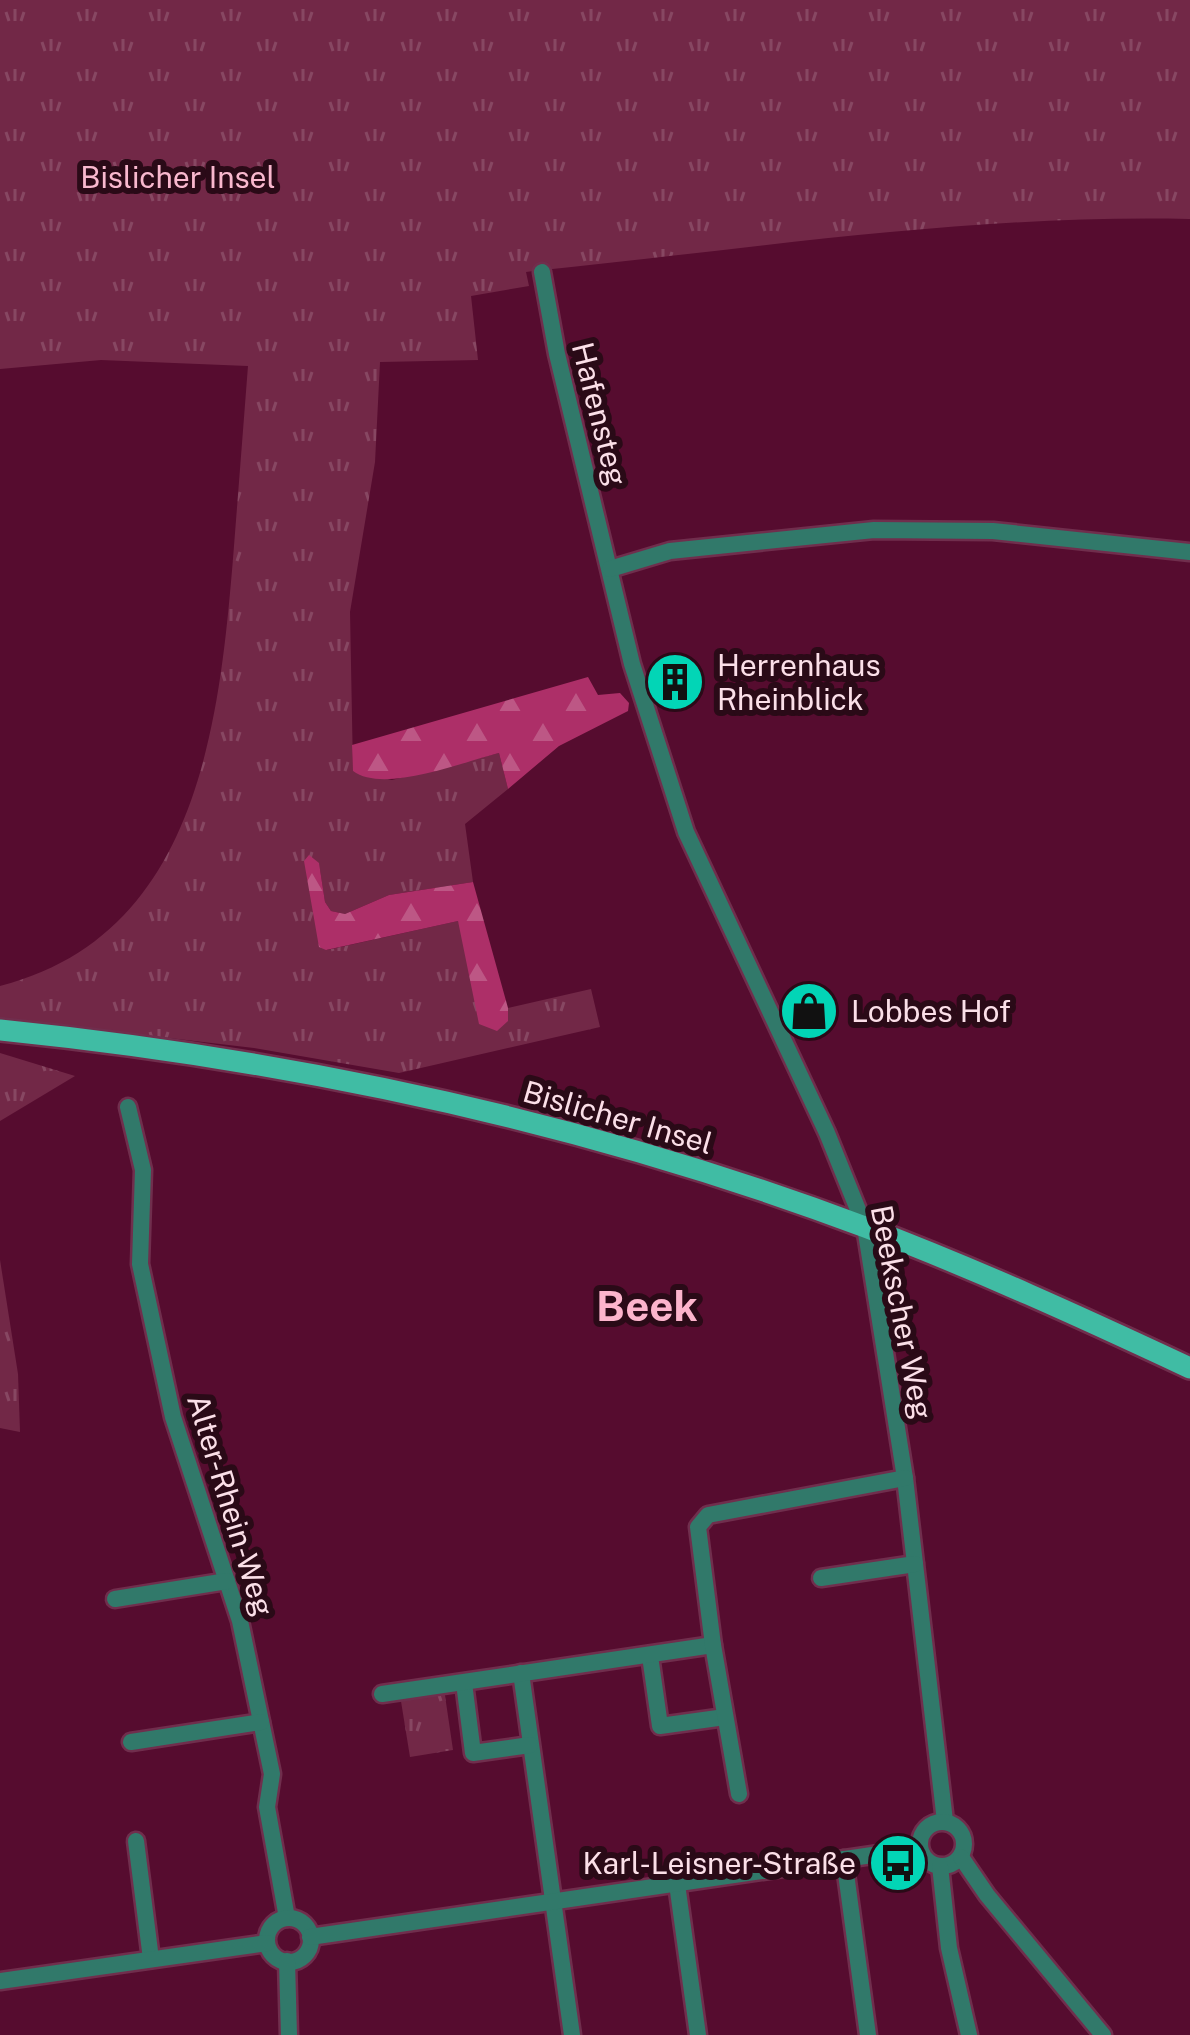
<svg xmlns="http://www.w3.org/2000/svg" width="1190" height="2035" viewBox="0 0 1190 2035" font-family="'Public Sans',sans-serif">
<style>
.grass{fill:url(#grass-tufts)}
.forest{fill:url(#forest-firs)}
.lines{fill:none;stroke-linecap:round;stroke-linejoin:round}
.minor-casing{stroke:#702e4d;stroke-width:21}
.major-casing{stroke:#702e4d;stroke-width:26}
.minor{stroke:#31796a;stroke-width:16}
.major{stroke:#40bca4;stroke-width:21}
.labels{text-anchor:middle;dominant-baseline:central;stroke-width:12;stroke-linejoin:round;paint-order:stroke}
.park-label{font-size:30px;fill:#f9b8ce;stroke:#2a0a17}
.street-label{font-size:30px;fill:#fbdfe8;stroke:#2a0a17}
.poi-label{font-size:30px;fill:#fbdfe8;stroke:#2a0a17;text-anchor:start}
.district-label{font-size:42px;font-weight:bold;fill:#fcb4cc;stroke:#2a0a17}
</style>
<defs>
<pattern id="grass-tufts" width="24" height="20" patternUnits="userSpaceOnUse" patternTransform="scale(3)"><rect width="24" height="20" fill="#722847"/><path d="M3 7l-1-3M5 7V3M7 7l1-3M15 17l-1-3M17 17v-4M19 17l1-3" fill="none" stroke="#874762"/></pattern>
<pattern id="forest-firs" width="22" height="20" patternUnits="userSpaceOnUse" patternTransform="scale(3)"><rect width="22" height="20" fill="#ad2f68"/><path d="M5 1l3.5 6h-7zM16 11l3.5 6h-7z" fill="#bd5785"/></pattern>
</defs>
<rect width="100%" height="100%" fill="#560c2f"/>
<g class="grass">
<path d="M 0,0 L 1190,0 L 1190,219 C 971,214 750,249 533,271 L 526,272 L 529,286 L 471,296 L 478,360 L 380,362 L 375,462 L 350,612 L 353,771 L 392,780 L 499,753 L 508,789 L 465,824 L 473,882 L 389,895 L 345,914 L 331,911 L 325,902 L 319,863 L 327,950 L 458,921 L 507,1021 L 508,1008 L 591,989 L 600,1027 L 399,1073 L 254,1048 L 0,1018 L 0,986 C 196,936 219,728 233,559 C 238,495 243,431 248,366 L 101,360 L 0,369 Z"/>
<path d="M 0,1053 L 75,1076 L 0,1121 Z"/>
<path d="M 0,1260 L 18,1374 L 20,1432 L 0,1428 Z"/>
<path d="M 444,1689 L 453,1750 L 410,1757 L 400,1695 Z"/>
</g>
<g class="forest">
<path d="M 588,677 L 598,695 L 620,693 L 629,703 L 628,711 L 559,746 L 508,789 L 499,753 C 462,762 384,794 353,771 L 352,745 Z"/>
<path d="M 309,855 L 319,863 L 325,902 L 331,911 L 345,914 L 389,895 L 473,882 L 508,1008 L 508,1021 L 497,1031 L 479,1024 L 458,921 L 326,950 L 319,947 L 304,861 Z"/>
</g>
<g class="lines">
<defs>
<g id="minor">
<path d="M 542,272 L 557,354 L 632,664 L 686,832 L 827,1133 L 865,1227 L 905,1478 L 945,1821"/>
<path d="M 610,569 L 670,551 L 874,530 L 993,531 L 1190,552"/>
<path d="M 128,1107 L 143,1170 L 140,1264 L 173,1417 L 240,1621 L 272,1774 L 267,1807 L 287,1918"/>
<path d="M 821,1578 L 915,1564"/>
<path d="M 115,1599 L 227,1581"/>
<path d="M 650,1656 L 660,1726 L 725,1717"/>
<path d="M 521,1673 L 572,2035"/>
<path d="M 464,1683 L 473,1753 L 530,1745"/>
<path d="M 382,1694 L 713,1645"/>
<path d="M 131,1742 L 261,1722"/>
<path d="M 739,1794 L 713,1645 L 698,1527 L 708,1515 L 905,1478"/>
<circle cx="942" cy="1844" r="22"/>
<path d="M 136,1841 L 151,1959"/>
<path d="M 961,1857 L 987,1895 L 1103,2035"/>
<path d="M 844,1859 L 868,2035"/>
<path d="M 940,1866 L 949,1948 L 969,2035"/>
<path d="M 677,1884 L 698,2035"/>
<circle cx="289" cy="1940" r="22"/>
<path d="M 310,1937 L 920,1848"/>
<path d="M 287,1961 L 289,2035"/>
<path d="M 0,1981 L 267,1943"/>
</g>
<path id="major" d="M 0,1030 C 296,1060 586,1122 865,1227 C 976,1269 1083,1318 1190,1368"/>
</defs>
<use href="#minor" class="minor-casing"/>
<use href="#major" class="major-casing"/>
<use href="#minor" class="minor"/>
<use href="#major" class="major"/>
</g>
<defs>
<symbol id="building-disc" viewBox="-11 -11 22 22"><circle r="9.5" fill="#02d5b6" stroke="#2a0a17"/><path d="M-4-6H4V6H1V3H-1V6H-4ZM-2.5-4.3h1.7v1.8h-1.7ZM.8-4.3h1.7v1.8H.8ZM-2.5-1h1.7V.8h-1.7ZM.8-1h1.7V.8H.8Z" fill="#111"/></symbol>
<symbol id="shop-disc" viewBox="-11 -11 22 22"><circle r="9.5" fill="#02d5b6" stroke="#2a0a17"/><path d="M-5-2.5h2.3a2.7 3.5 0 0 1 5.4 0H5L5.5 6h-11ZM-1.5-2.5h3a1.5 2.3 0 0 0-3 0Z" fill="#111"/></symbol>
<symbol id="bus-disc" viewBox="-11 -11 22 22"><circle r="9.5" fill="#02d5b6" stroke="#2a0a17"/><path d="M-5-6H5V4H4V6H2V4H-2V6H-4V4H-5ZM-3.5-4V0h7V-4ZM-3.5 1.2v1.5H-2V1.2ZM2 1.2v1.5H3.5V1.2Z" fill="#111"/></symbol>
</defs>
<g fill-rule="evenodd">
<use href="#building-disc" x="642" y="649" width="66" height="66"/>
<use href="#shop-disc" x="776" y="978" width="66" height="66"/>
<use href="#bus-disc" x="865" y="1830" width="66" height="66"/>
</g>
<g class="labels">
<g class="park-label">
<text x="178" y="177">Bislicher Insel</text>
</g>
<g class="street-label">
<text transform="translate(600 414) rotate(76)">Hafensteg</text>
<text transform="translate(618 1117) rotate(16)">Bislicher Insel</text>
<text transform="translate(902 1312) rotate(79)">Beekscher Weg</text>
<text transform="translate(231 1505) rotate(73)">Alter-Rhein-Weg</text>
</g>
<g class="poi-label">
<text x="717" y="665">Herrenhaus<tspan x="717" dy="34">Rheinblick</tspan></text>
<text x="851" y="1011">Lobbes Hof</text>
<text x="856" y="1863" text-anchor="end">Karl-Leisner-Straße</text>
</g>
<g class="district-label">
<text x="647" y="1305">Beek</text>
</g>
</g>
</svg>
